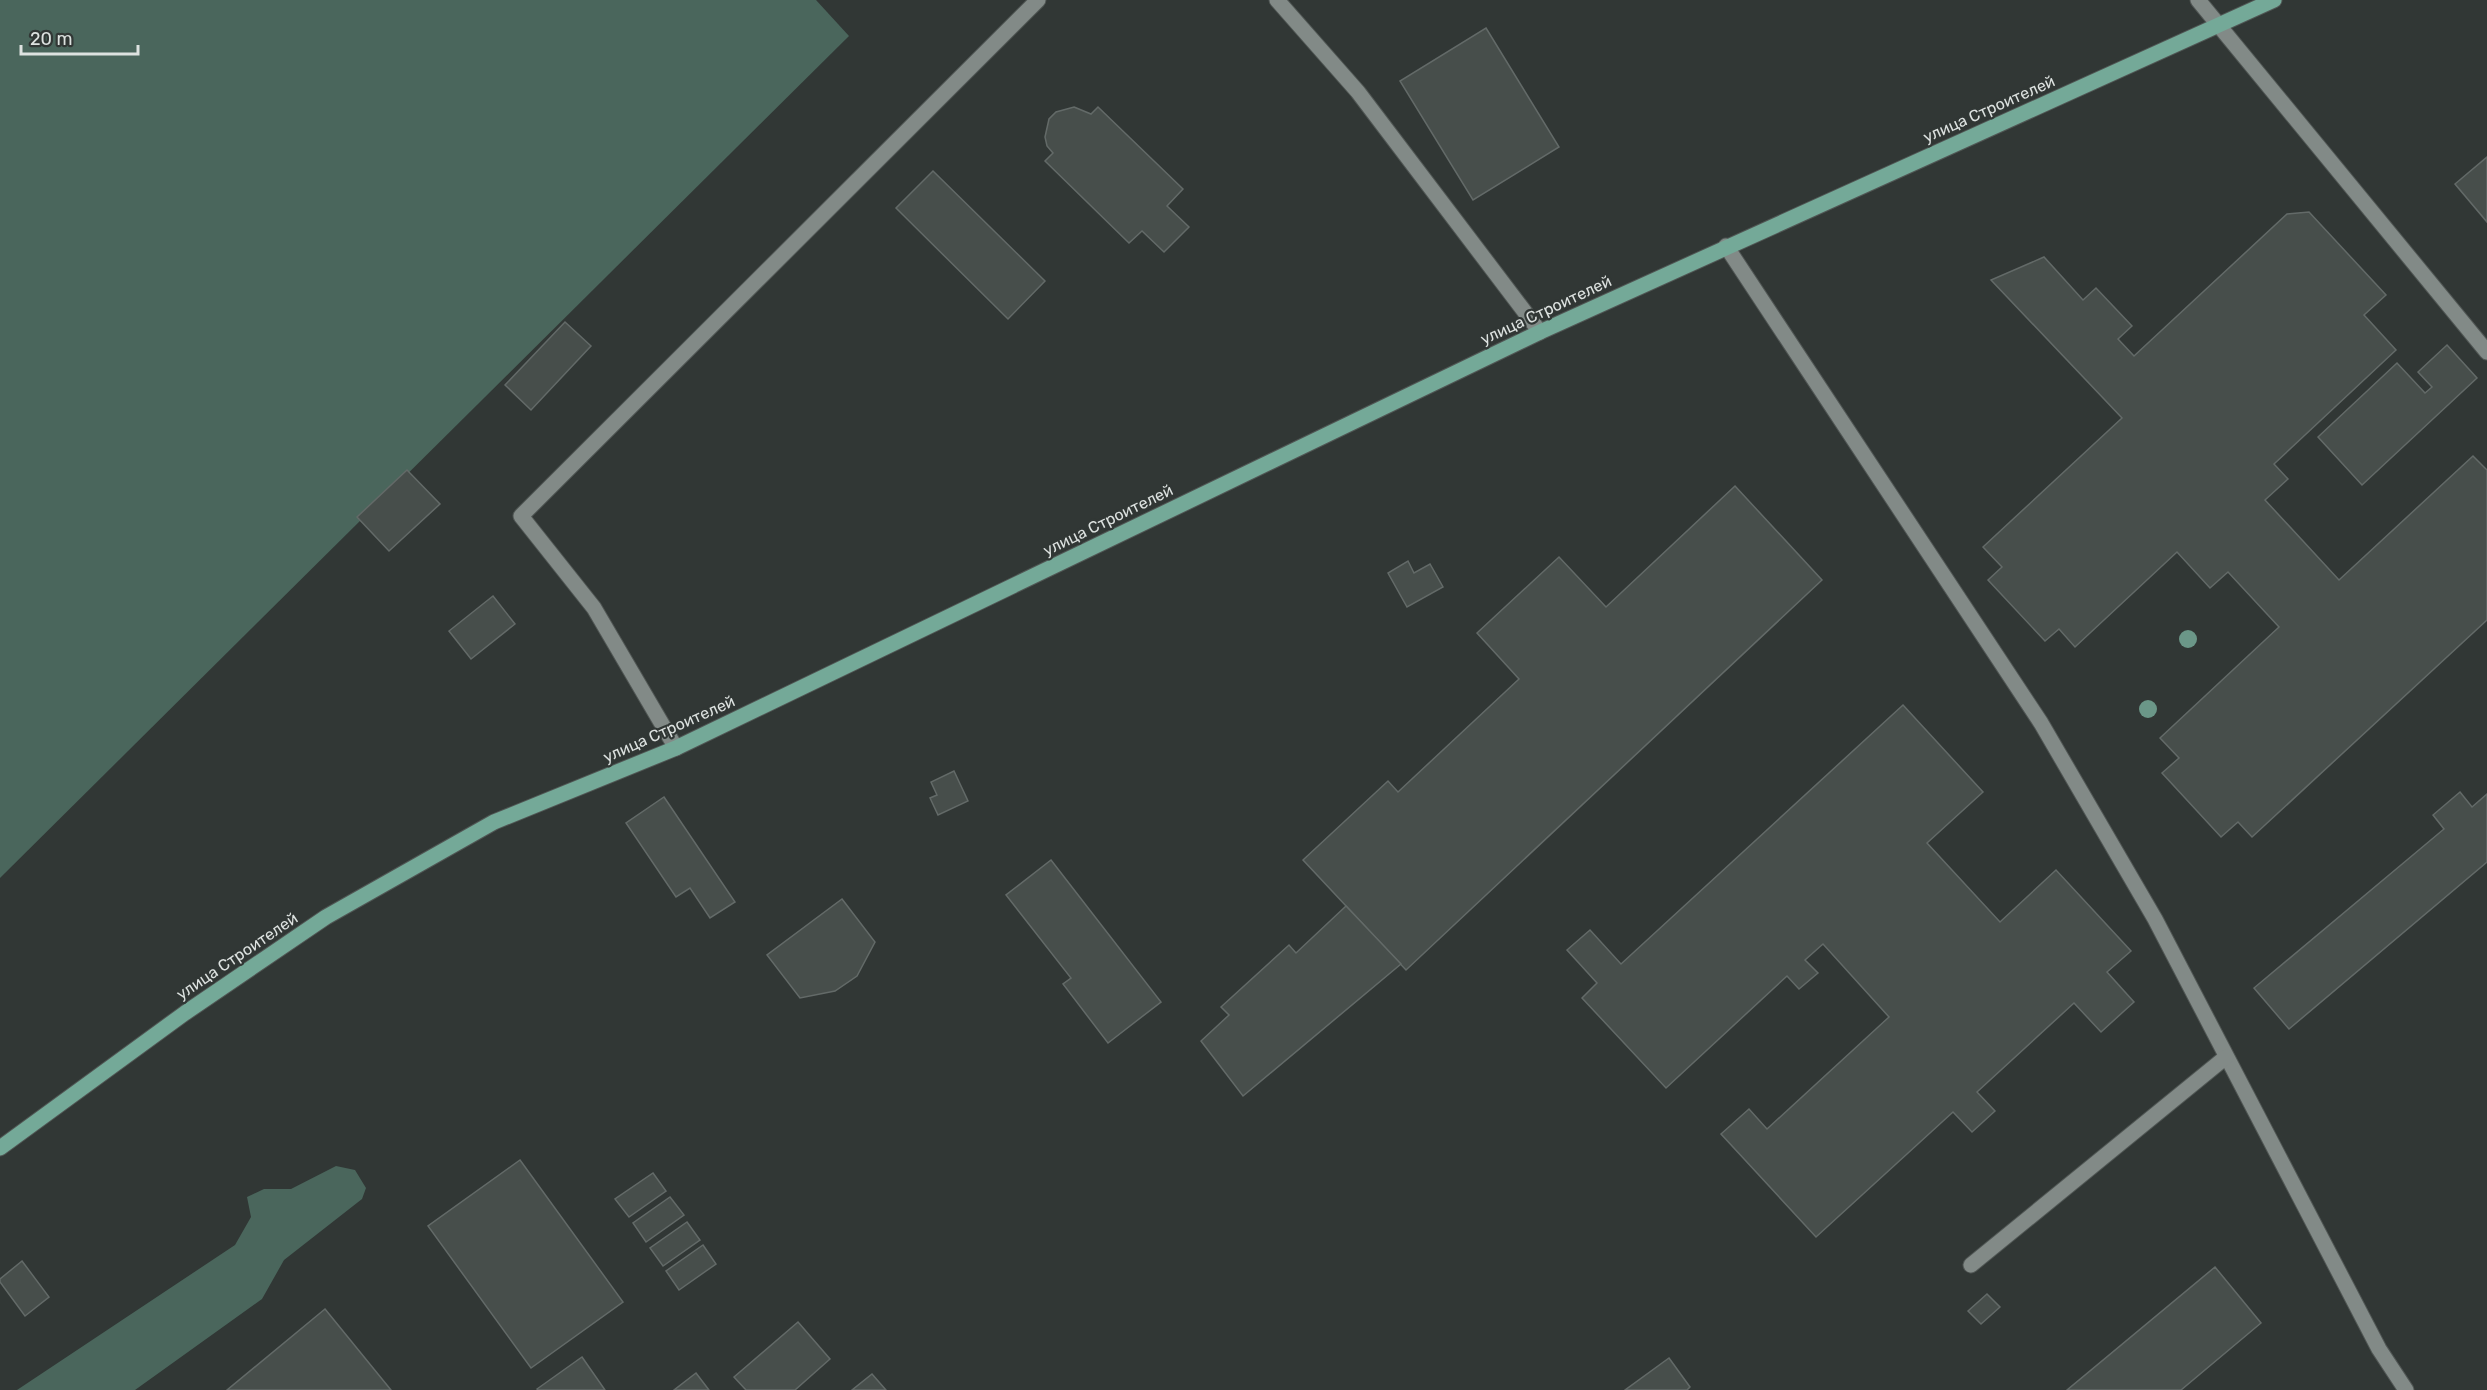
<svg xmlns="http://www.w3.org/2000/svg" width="2487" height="1390" viewBox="0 0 2487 1390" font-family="Rubik,sans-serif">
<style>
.green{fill:#4a665c}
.building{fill:#474e4b;stroke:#636a68;stroke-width:1.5}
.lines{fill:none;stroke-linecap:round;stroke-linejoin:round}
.minor-casing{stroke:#505654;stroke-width:17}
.major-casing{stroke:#505654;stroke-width:17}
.minor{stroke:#828a87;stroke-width:15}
.major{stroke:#74a998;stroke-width:15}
.tree{fill:#6b9788}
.labels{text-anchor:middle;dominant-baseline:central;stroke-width:4.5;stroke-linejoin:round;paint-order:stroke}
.street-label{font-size:16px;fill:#dde2e0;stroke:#313735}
</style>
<rect width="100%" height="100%" fill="#313735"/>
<g class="green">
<path d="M 0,0 L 816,0 L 849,36 L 0,878 Z"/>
<path d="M 336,1166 L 355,1170 L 366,1188 L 362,1199 L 284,1260 L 262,1299 L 135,1390 L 17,1390 L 235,1245 L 251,1217 L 247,1197 L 264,1189 L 291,1189 Z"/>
</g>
<g class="building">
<path d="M 1486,28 L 1559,147 L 1473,200 L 1400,81 Z"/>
<path d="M 1074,107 L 1091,114 L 1098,107 L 1183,189 L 1167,206 L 1189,227 L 1164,252 L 1142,231 L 1129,243 L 1045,161 L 1053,153 L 1047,146 L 1045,137 L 1049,119 L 1056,112 Z"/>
<path d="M 2487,157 L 2487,222 L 2455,184 Z"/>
<path d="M 933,171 L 1045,281 L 1008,319 L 896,208 Z"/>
<path d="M 2309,212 L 2386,295 L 2364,315 L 2396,350 L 2274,464 L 2288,479 L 2265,500 L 2339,580 L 2473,456 L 2487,470 L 2487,620 L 2252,837 L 2238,822 L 2221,837 L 2162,773 L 2179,758 L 2160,738 L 2279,627 L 2228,572 L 2210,588 L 2177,552 L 2075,647 L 2059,629 L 2045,641 L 1988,580 L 2002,567 L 1983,547 L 2122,418 L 1991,280 L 2044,257 L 2083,300 L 2096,288 L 2132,326 L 2118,339 L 2134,356 L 2287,214 Z"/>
<path d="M 565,322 L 591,346 L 531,410 L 505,385 Z"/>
<path d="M 2447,345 L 2477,378 L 2362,485 L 2318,437 L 2397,363 L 2425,393 L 2432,387 L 2418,372 Z"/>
<path d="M 407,470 L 440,504 L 389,551 L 357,517 Z"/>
<path d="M 1735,486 L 1822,580 L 1406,970 L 1303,860 L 1388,781 L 1398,792 L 1519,679 L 1477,633 L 1559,557 L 1606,607 Z"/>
<path d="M 1408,561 L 1414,573 L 1430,564 L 1443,587 L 1407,607 L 1388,573 Z"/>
<path d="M 493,596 L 515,624 L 471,659 L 449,631 Z"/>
<path d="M 1903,705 L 1983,792 L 1927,843 L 2000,922 L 2056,870 L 2131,951 L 2107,972 L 2134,1002 L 2101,1032 L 2074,1003 L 1977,1092 L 1995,1111 L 1972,1132 L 1953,1112 L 1816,1237 L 1721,1134 L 1749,1109 L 1767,1129 L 1889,1017 L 1823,944 L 1805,960 L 1818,973 L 1799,989 L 1787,976 L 1666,1088 L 1582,998 L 1597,983 L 1567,950 L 1590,930 L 1621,964 Z"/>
<path d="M 954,771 L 968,801 L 938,815 L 930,798 L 937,795 L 931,782 Z"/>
<path d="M 2460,792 L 2472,807 L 2487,794 L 2487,862 L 2289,1029 L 2254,988 L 2444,829 L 2433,815 Z"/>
<path d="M 664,797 L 735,902 L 710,918 L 690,888 L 676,897 L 626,823 Z"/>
<path d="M 1051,860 L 1161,1002 L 1108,1043 L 1063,984 L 1071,978 L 1006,895 Z"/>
<path d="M 842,899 L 875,942 L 857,976 L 835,991 L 800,998 L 767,955 Z"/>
<path d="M 1346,906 L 1401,964 L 1243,1096 L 1201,1041 L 1229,1015 L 1221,1007 L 1289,945 L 1296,953 Z"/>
<path d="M 520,1160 L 623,1302 L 531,1368 L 428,1226 Z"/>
<path d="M 653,1173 L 666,1191 L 629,1217 L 615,1199 Z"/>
<path d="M 670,1197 L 684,1215 L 646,1242 L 633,1223 Z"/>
<path d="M 687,1222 L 700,1240 L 663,1266 L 650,1248 Z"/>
<path d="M 703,1245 L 716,1264 L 679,1290 L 666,1271 Z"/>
<path d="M 22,1261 L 49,1297 L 25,1316 L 0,1282 L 0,1279 Z"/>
<path d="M 2215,1267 L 2261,1323 L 2181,1390 L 2067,1390 Z"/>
<path d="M 1987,1294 L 2000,1307 L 1981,1324 L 1968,1311 Z"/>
<path d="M 325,1309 L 391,1390 L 227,1390 Z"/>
<path d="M 798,1322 L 830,1359 L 795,1390 L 746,1390 L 734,1377 Z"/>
<path d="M 582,1357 L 605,1390 L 538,1390 L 537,1389 Z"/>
<path d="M 1669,1358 L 1690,1387 L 1687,1390 L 1625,1390 Z"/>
<path d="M 696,1373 L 709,1390 L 674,1390 Z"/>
<path d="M 872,1374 L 886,1390 L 852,1390 Z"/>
</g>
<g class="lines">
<defs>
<g id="minor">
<path d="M 1277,0 L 1358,92 L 1540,332"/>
<path d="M 2198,0 L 2487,352"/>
<path d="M 1726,246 L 2041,723 L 2155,919 L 2379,1349 L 2406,1390"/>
<path d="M 676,748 L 594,608 L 521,516 L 1038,0"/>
<path d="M 1971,1265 L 2226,1057"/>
</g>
<path id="major" d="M 0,1148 L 185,1013 L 326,917 L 494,822 L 676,748 L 1540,332 L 2274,0"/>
</defs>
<use href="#minor" class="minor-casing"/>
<use href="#major" class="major-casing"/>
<use href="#minor" class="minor"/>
<use href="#major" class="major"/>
</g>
<g class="tree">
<circle cx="2188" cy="639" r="9"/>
<circle cx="2148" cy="709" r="9"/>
</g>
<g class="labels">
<g class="street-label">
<text transform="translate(1989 109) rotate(-24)">улица Строителей</text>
<text transform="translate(1546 310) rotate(-25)">улица Строителей</text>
<text transform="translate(1108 520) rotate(-26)">улица Строителей</text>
<text transform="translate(669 729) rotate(-24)">улица Строителей</text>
<text transform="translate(237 956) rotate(-34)">улица Строителей</text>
</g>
</g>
<path d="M21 45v9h117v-9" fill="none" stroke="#dde2e0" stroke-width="3"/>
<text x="30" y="45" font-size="18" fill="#dde2e0" stroke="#313735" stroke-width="4.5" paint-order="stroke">20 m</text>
</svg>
